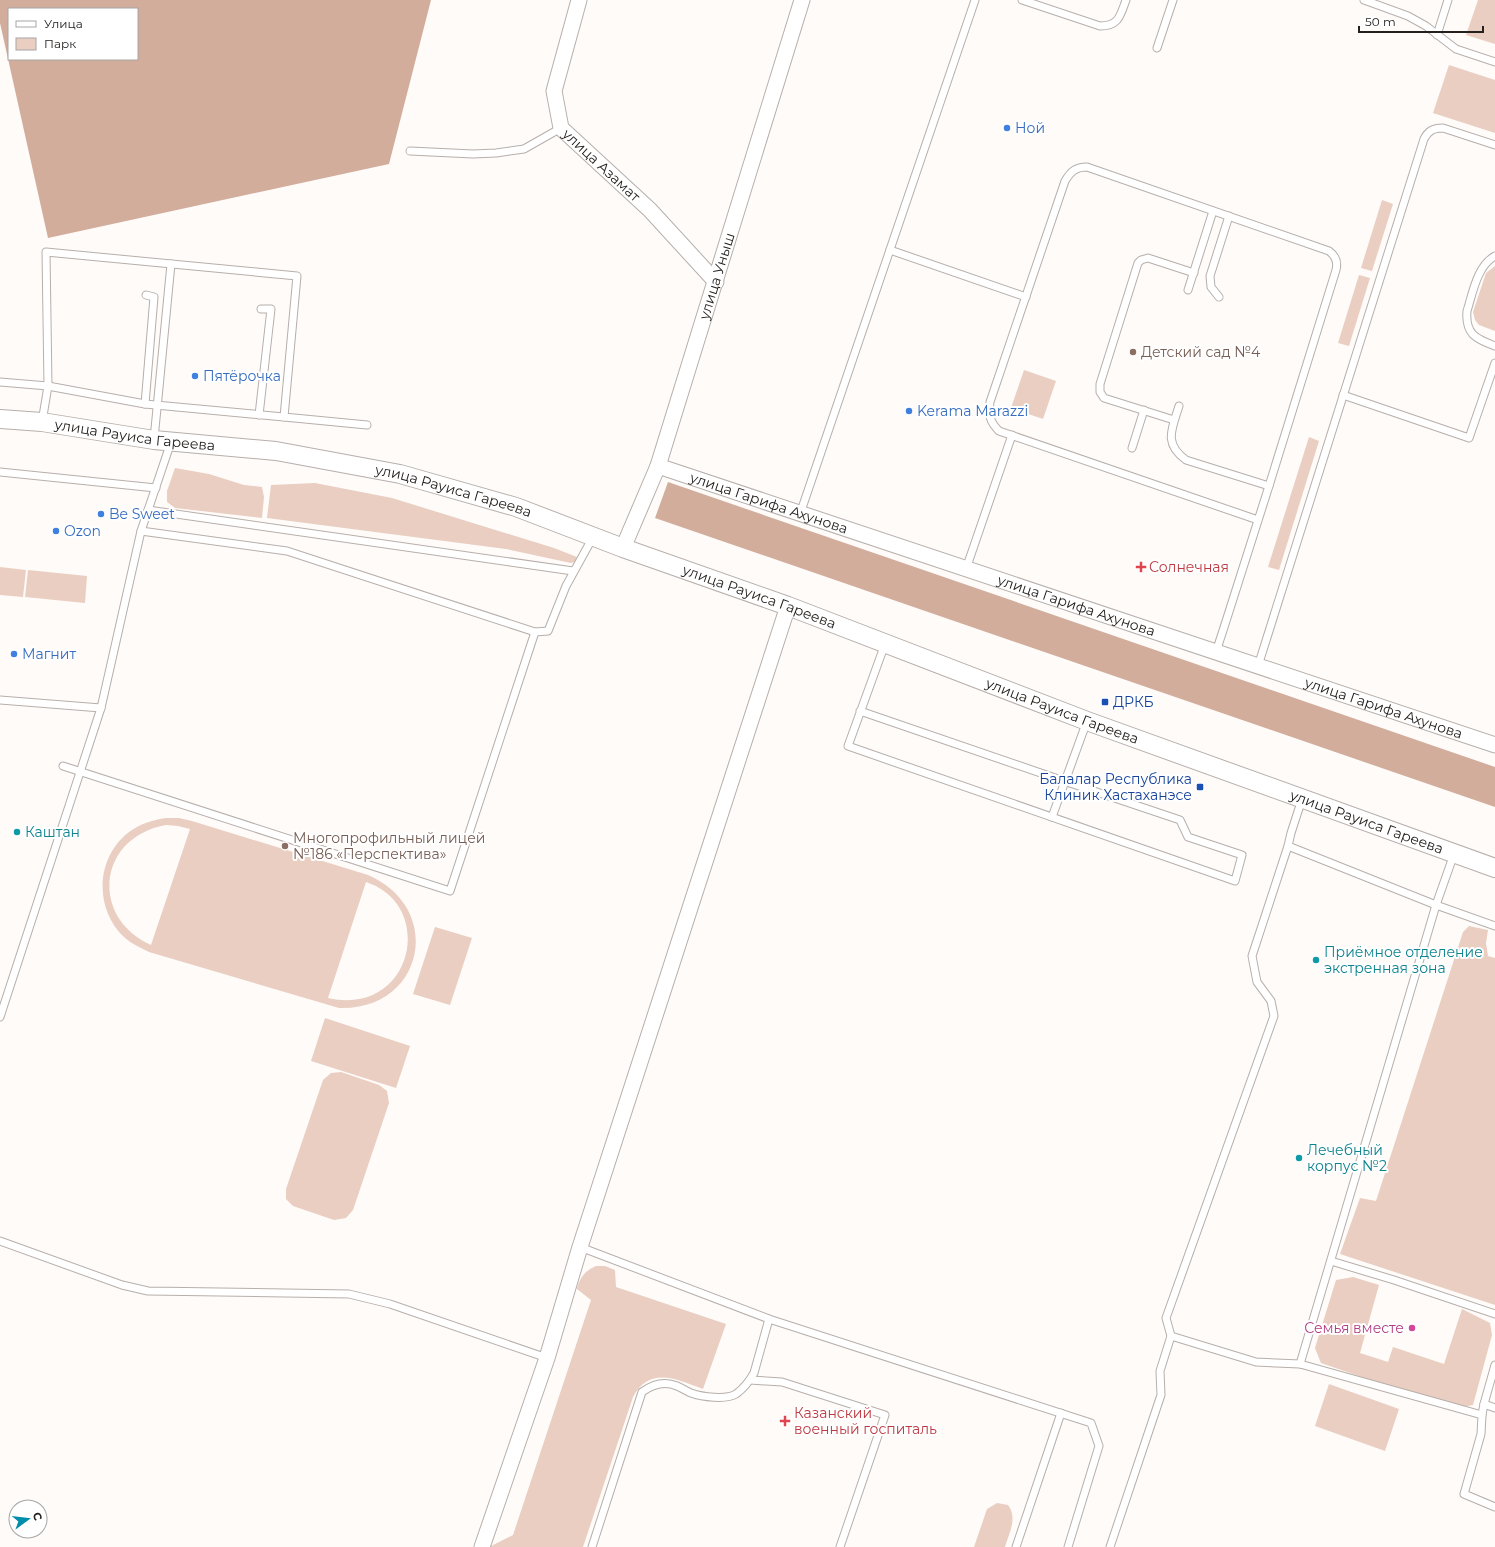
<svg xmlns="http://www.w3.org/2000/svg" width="1495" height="1547" viewBox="0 0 1495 1547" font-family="Montserrat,sans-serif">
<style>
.green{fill:#eacec1;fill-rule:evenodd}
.forest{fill:#d2ad9c;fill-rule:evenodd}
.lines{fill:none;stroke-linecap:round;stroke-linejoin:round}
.service-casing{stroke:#b7afab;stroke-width:9}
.minor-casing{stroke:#b7afab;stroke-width:17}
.tertiary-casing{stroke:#b7afab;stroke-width:20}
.service{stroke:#fff;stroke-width:7}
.minor{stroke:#fff;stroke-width:15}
.tertiary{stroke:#fff;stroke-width:18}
.shop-dot{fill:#3f7fe0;stroke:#fff;stroke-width:1.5}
.education-dot{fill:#8d6e63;stroke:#fff;stroke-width:1.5}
.health-dot{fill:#e0444e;stroke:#fff;stroke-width:1.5}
.transit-dot{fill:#1a4fb4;stroke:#fff;stroke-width:1.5}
.culture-dot{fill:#0f9aa8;stroke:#fff;stroke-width:1.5}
.hotel-dot{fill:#d1479c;stroke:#fff;stroke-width:1.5}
.labels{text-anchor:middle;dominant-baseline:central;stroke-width:4;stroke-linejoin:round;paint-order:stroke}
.shop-label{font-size:14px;fill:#366cbe;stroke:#fff;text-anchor:start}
.street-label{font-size:14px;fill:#23201e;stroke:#fff}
.education-label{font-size:14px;fill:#785e54;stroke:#fff;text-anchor:start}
.health-label{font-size:14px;fill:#be3a42;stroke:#fff;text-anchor:start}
.transit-label{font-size:14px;fill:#164399;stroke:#fff;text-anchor:start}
.culture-label{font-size:14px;fill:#0d838f;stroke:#fff;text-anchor:start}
.hotel-label{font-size:14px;fill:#b23c85;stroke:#fff;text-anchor:end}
</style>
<rect width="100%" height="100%" fill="#fefbf9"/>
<g class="green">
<path d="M 1478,0 L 1495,0 L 1495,44 L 1466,35 Z"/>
<path d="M 1449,65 L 1495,80 L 1495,133 L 1433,113 Z"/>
<path d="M 1382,200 L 1393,204 L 1372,271 L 1361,268 Z"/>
<path d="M 1495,266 L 1495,331 L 1479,325 L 1475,320 L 1473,312 L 1486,273 Z"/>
<path d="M 1359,275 L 1370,278 L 1349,346 L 1338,343 Z"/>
<path d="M 1024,370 L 1056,381 L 1043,419 L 1011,408 Z"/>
<path d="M 1309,437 L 1319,441 L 1279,570 L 1268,567 Z"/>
<path d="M 175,468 L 209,474 L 244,485 L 262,487 L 264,497 L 262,518 L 175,508 L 167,502 L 167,491 Z"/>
<path d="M 315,483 L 392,498 L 554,548 L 577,557 L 575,562 L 571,563 L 506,549 L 267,518 L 271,485 Z"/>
<path d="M 0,567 L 26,570 L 23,597 L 0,595 Z"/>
<path d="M 28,570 L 87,576 L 85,603 L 25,597 Z"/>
<path d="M 166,818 L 179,818 L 192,821 L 368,875 C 446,909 423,1011 339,1008 L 149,952 C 141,948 132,944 125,938 C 94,910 95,858 129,832 C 140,824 152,820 166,818 ZM 166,825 L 178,826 L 190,829 L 151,945 C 89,917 98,837 166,825 ZM 366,882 C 437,905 413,1017 328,998 Z"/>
<path d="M 1469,926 L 1488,930 L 1486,943 L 1488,956 L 1495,958 L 1495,1305 L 1340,1254 L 1360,1198 L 1376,1201 L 1463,932 Z"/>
<path d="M 435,927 L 472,938 L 450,1005 L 413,994 Z"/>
<path d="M 325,1018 L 410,1046 L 396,1088 L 311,1061 Z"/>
<path d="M 341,1072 L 379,1085 L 387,1091 L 389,1103 L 353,1210 L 346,1218 L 334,1220 L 293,1206 L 286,1199 L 286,1189 L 323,1080 L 331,1073 Z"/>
<path d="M 596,1266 L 605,1266 L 615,1270 L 616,1287 L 726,1324 L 703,1389 C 678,1380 650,1365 633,1397 L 583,1547 L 489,1547 L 513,1535 L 591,1300 L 577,1289 L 577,1288 C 581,1276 585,1271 596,1266 Z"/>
<path d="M 1353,1277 L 1379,1285 L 1360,1353 L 1388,1362 L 1393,1347 L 1444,1364 L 1462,1309 L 1490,1323 L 1492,1335 L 1473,1405 L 1454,1409 L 1321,1363 L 1315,1348 L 1336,1280 Z"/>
<path d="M 1329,1384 L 1399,1409 L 1385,1451 L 1315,1426 Z"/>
<path d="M 997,1503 L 1008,1505 C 1018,1518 1009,1533 1005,1547 L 974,1547 L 987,1509 Z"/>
</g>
<g class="forest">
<path d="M 0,0 L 431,0 L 389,164 L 48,238 L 0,23 ZM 9,9 L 137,9 L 137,59 L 9,59 Z"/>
<path d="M 668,482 L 1495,767 L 1495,807 L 655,518 Z"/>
</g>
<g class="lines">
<defs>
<g id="service">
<path d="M 1022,0 L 1100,26 C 1119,26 1120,16 1126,0"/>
<path d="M 1364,0 L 1408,16 L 1426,26 L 1456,49 L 1495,62"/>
<path d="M 1437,35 L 1448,0"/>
<path d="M 1157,48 L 1173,0"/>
<path d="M 410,151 L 473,154 L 496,153 L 524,149 L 561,128"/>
<path d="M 890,250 L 1026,297"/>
<path d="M 1495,256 C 1477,266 1473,292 1467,311 C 1465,334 1476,339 1495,346"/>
<path d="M 1188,290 L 1213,211"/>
<path d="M 1219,297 L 1211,287 L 1210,276 L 1229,216"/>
<path d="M 0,382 L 48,386 L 145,404 L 284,417"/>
<path d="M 1343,395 L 1469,438 L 1495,363"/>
<path d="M 145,404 L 154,297 L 146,295"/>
<path d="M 1179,406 C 1172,429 1163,443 1186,460 L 1269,486"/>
<path d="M 259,415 L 271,309 L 261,309"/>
<path d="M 1174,420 L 1104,398 L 1100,392 L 1100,384 L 1138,263 L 1141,260 L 1148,258 L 1194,273"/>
<path d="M 42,422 L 48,386 L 46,252 L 297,276 L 284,417 L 367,425"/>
<path d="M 154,439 L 171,264"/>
<path d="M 1132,448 L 1144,410"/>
<path d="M 0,472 L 156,488"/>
<path d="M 148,510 L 573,571"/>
<path d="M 800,514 L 975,0"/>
<path d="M 966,569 L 1012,435"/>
<path d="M 535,632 L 548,631 L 566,586 L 593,537"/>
<path d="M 1216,652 C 1234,597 1251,542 1269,486 L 1336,270 C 1338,262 1336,256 1329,251 L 1087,167 C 1076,167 1071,171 1065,181 L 990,402 C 988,415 990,422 999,431 L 1258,520"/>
<path d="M 1258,666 L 1424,139 C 1428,131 1433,128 1443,128 L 1495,145"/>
<path d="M 0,700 L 101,708"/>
<path d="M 860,711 L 1064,781 L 1180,820 L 1188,837 L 1242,855 L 1235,881 L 848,746 L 885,644"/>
<path d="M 63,766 L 450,891 L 535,632 L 287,551 L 141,531"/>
<path d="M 1052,817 L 1087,721"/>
<path d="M 1288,846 L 1291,833 L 1302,799"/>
<path d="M 1495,926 L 1436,905 L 1288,846 L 1252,956 L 1257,982 L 1271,1001 L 1274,1016 L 1166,1318 L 1171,1336 L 1256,1362 L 1300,1364 L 1482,1415 L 1484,1404 L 1495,1408"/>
<path d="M 0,1017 L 101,708 L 141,531 L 171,442"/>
<path d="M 0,1241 L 122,1285 L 148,1291 L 349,1294 L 390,1304 L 547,1358"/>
<path d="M 580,1247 L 769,1319 L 1091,1423 L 1099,1446 L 1068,1547"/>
<path d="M 1331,1261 L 1394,1280 L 1495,1314"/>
<path d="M 1300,1364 L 1436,905 L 1454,854"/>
<path d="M 750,1380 L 782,1382 L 885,1415 L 840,1547"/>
<path d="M 1484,1404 L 1495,1365"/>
<path d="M 1482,1415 L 1481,1434 L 1464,1494 L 1495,1507"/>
<path d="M 592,1547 L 642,1392 C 653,1384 665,1381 677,1386 C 682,1388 686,1391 691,1393 C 702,1397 726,1400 736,1394 C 743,1389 750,1380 754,1373 L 769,1319"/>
<path d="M 1016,1547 L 1061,1413"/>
<path d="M 1110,1547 L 1161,1395 L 1160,1371 L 1171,1336"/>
</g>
<g id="minor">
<path id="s1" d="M 579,0 L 554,91 L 561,128 L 650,210 L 716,282"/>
<path id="s2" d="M 658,466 L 1495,745"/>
<path id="s3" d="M 623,548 L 658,466 L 802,0"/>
<path d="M 482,1547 L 547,1358 L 580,1247 L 788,606"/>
</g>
<g id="tertiary">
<path id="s4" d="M 0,419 L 42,422 L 154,440 L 276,451 L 400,474 L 516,507 L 623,548 L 788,606 L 1087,721 L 1495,868"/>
</g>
</defs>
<use href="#service" class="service-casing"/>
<use href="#minor" class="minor-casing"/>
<use href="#tertiary" class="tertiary-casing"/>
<use href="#service" class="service"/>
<use href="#minor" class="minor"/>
<use href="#tertiary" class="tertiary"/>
</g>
<g class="shop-dot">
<circle cx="1007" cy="128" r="4"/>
<circle cx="195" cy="376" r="4"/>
<circle cx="909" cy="411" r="4"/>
<circle cx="101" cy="514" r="4"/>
<circle cx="56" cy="531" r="4"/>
<circle cx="14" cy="654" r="4"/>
</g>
<g class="education-dot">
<circle cx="1133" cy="352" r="4"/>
<circle cx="285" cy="846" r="4"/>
</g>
<g class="health-dot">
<path d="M1139 561h4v4h4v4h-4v4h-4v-4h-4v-4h4z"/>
<path d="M783 1415h4v4h4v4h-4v4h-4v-4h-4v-4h4z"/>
</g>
<g class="transit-dot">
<rect x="1101" y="698" width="8" height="8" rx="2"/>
<rect x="1196" y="783" width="8" height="8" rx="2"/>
</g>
<g class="culture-dot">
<circle cx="17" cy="832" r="4"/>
<circle cx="1316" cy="960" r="4"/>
<circle cx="1299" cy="1158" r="4"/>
</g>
<circle class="hotel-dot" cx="1412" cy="1328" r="4"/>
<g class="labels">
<g class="shop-label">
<text x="1015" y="128">Ной</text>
<text x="203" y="376">Пятёрочка</text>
<text x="917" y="411">Kerama Marazzi</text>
<text x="109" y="514">Be Sweet</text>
<text x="64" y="531">Ozon</text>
<text x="22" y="654">Магнит</text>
</g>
<g class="street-label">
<text stroke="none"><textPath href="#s1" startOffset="187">улица Азамат</textPath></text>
<text stroke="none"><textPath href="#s3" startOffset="288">улица Уныш</textPath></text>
<text stroke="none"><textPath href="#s4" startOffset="136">улица Рауиса Гареева</textPath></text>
<text stroke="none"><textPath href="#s4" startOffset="460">улица Рауиса Гареева</textPath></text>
<text stroke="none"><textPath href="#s2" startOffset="117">улица Гарифа Ахунова</textPath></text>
<text stroke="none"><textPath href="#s4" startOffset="784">улица Рауиса Гареева</textPath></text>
<text stroke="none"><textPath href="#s2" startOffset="441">улица Гарифа Ахунова</textPath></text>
<text stroke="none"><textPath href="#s2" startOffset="765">улица Гарифа Ахунова</textPath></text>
<text stroke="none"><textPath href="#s4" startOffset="1108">улица Рауиса Гареева</textPath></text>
<text stroke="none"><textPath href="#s4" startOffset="1432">улица Рауиса Гареева</textPath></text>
</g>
<g class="education-label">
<text x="1141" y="352">Детский сад №4</text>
<text x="293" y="838">Многопрофильный лицей<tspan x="293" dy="16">№186 «Перспектива»</tspan></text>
</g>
<g class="health-label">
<text x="1149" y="567">Солнечная</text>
<text x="794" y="1413">Казанский<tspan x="794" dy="16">военный госпиталь</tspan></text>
</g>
<g class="transit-label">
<text x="1113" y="702">ДРКБ</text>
<text x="1192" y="779" text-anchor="end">Балалар Республика<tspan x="1192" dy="16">Клиник Хастаханэсе</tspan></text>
</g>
<g class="culture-label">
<text x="25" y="832">Каштан</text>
<text x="1324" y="952">Приёмное отделение<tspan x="1324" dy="16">экстренная зона</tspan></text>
<text x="1307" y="1150">Лечебный<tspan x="1307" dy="16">корпус №2</tspan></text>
</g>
<g class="hotel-label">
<text x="1404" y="1328">Семья вместе</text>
</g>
</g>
<rect x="8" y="8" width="130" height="52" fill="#ffffff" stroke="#a7a6a5"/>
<rect x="16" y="21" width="20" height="6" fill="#ffffff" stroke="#a7a6a5"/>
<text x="44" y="28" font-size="12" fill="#23201e">Улица</text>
<rect x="16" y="38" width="20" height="12" fill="#eacec1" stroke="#a7a6a5"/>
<text x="44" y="48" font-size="12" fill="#23201e">Парк</text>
<g transform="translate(28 1519) rotate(75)"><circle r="19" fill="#ffffff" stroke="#a7a6a5"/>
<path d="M0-3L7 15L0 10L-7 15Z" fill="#008eab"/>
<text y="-6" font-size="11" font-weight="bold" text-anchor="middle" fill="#23201e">С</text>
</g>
<path d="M1359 26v6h124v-6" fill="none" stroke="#23201e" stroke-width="2"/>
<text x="1365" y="26" font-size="12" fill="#23201e" stroke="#ffffff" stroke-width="3" paint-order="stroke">50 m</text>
</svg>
